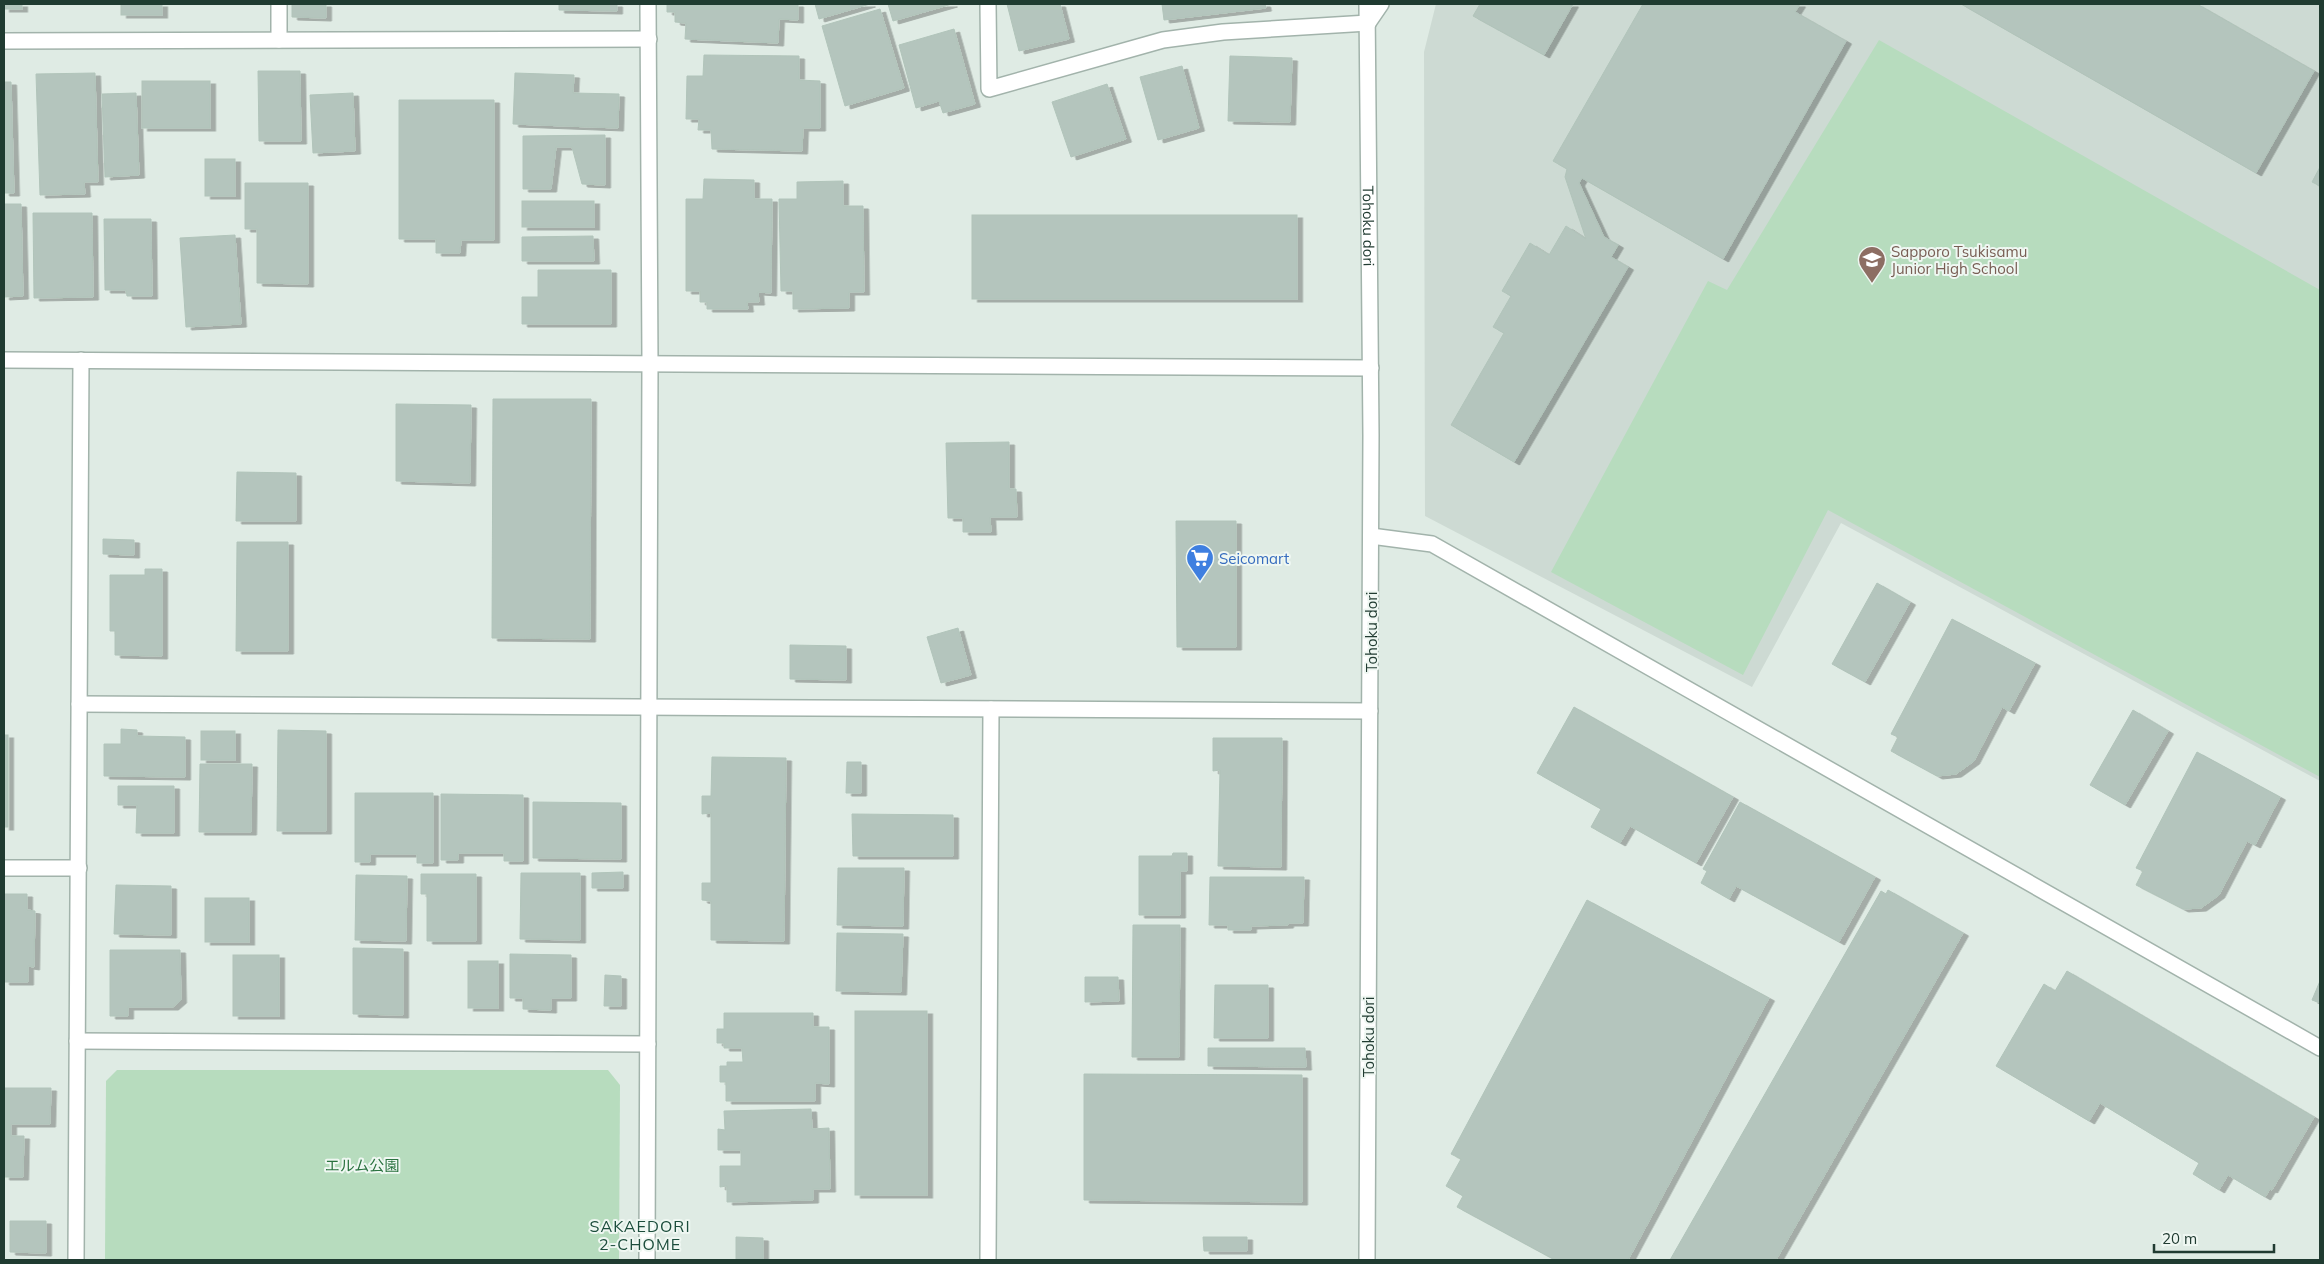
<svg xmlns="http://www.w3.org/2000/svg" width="2324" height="1264" viewBox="0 0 2324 1264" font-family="Mulish,'Noto Sans JP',sans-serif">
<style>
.built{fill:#cddad3}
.green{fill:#b7dcbe}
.building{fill:#b4c5bd;stroke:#b1c4ba;filter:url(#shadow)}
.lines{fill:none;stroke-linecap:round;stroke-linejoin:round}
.service-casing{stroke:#a2b3ab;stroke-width:18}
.minor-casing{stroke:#a2b3ab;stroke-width:18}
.tertiary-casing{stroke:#a2b3ab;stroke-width:18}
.service{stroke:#fff;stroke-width:15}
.minor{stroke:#fff;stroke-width:15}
.tertiary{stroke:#fff;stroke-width:15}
.labels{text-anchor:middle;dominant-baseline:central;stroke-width:4;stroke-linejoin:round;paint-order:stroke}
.street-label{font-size:15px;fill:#203b31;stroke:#eff7f2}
.education-label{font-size:15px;fill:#785e54;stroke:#eff7f2;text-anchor:start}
.shop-label{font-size:15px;fill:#366cbe;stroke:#eff7f2;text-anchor:start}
.park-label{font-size:15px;fill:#2a723f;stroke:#eff7f2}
.neighbourhood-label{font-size:16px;letter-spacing:1px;fill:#1c4d3c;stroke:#eff7f2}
</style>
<defs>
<filter id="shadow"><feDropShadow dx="5.5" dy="3" stdDeviation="0" flood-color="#0004"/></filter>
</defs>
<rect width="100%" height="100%" fill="#dfebe4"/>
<path class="built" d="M 1436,4 L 2320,4 L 2320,781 L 1841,523 L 1752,687 L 1425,516 L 1424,52 Z"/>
<g class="green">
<path d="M 1879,40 L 2320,290 L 2320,777 L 1828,510 L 1743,675 L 1551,572 L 1708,281 L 1727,290 Z"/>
<path d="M 117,1070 L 608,1070 L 620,1085 L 619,1260 L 105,1260 L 106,1081 Z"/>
</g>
<g class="building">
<rect x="4" y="4" width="18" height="5"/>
<rect x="121" y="4" width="41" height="11"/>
<path d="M 292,4 L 326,4 L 326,18 L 292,17 Z"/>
<path d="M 559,4 L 617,4 L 617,11 L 559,10 Z"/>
<path d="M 667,4 L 798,4 L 798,20 L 779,19 L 778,43 L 685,39 L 686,23 L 675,22 L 675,12 L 667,12 Z"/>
<path d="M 815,4 L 870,4 L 819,19 Z"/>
<path d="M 888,4 L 952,4 L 893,21 Z"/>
<path d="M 1007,4 L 1060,4 L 1069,39 L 1019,51 Z"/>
<path d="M 1162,4 L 1265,4 L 1266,8 L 1164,20 Z"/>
<path d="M 1480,4 L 1573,4 L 1544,55 L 1473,16 Z"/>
<path d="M 1643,4 L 1800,4 L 1795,12 L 1846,41 L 1723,259 L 1582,178 L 1579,183 L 1604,237 L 1618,245 L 1611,257 L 1628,267 L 1514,462 L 1451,425 L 1504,333 L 1493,327 L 1511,296 L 1502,291 L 1530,243 L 1549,255 L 1566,226 L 1586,239 L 1565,177 L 1567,169 L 1553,161 Z"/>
<path d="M 1961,4 L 2197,4 L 2314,71 L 2256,173 Z"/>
<path d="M 880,9 L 904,88 L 845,106 L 822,26 Z"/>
<path d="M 954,29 L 975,104 L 943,113 L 939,101 L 916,108 L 899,45 Z"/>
<path d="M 704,55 L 799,56 L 799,80 L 820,81 L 820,128 L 803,128 L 802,151 L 712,149 L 711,130 L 698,130 L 699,119 L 686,119 L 687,76 L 703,76 Z"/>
<path d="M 1230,56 L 1292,58 L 1290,122 L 1228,121 Z"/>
<path d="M 1182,66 L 1199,128 L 1158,140 L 1140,77 Z"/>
<path d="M 258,71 L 300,71 L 301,141 L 259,141 Z"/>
<path d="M 95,73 L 98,182 L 84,182 L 85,194 L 40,195 L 36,74 Z"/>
<path d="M 515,73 L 574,75 L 573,93 L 619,94 L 618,128 L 513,124 Z"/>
<rect x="142" y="81" width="68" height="47"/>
<path d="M 4,82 L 11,82 L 14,193 L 4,193 Z"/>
<path d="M 1107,84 L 1126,139 L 1071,157 L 1052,102 Z"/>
<path d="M 136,93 L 139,175 L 105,177 L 102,94 Z"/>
<path d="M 353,93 L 355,151 L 313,153 L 310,95 Z"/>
<path d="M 399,100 L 494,100 L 494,240 L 461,240 L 460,253 L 436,253 L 436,239 L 399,239 Z"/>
<path d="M 605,135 L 605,185 L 582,184 L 572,147 L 556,147 L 551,189 L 523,189 L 523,136 Z"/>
<rect x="205" y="159" width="30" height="37"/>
<path d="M 2320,167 L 2320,186 L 2312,182 Z"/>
<path d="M 704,179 L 754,180 L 754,199 L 772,199 L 771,293 L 758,292 L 759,302 L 747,302 L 748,309 L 707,309 L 707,302 L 700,302 L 700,291 L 686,291 L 686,199 L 703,199 Z"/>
<path d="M 843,181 L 843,206 L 863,206 L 864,292 L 849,292 L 849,308 L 793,309 L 793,291 L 781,291 L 779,199 L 797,199 L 797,182 Z"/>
<path d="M 245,183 L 308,183 L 308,284 L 257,283 L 257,229 L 245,229 Z"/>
<rect x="522" y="201" width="72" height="26"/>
<path d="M 4,204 L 21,204 L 23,296 L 4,297 Z"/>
<path d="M 33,213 L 92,213 L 93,297 L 34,298 Z"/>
<rect x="972" y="215" width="325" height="84"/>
<path d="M 104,219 L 151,219 L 152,296 L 127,296 L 126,290 L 105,290 Z"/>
<path d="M 235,235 L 241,324 L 186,327 L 180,238 Z"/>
<path d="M 593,236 L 594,261 L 522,261 L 522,237 Z"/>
<path d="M 538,270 L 611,270 L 611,324 L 522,324 L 522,297 L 538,297 Z"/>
<path d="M 493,399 L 591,399 L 590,639 L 492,638 Z"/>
<path d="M 396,404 L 471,405 L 470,483 L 396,481 Z"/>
<path d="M 1009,442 L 1009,489 L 1016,489 L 1017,517 L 990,517 L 991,532 L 963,532 L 963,518 L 948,518 L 946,443 Z"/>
<path d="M 237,472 L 296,473 L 296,521 L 236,521 Z"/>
<path d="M 1176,521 L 1236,521 L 1236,647 L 1177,647 Z"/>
<path d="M 103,539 L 134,540 L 134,555 L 103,554 Z"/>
<path d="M 237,542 L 288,542 L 288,651 L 236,651 Z"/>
<path d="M 145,569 L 162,569 L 162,656 L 115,655 L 115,631 L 110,631 L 110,575 L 145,575 Z"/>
<path d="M 1877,583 L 1910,602 L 1865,682 L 1832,664 Z"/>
<path d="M 1952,619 L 2035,663 L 2009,711 L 2002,707 L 1974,761 L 1956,774 L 1937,776 L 1891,751 L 1898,737 L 1891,734 Z"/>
<path d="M 958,628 L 971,675 L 941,683 L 927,637 Z"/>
<path d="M 790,645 L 846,646 L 846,680 L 790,679 Z"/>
<path d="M 1574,707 L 1733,797 L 1696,863 L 1630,826 L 1620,843 L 1591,827 L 1601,809 L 1537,773 Z"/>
<path d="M 2133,710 L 2168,731 L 2125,805 L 2090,785 Z"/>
<path d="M 121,729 L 137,730 L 137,736 L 185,737 L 185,777 L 104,776 L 104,744 L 121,744 Z"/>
<path d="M 278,730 L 326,731 L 326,831 L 277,831 Z"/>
<rect x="201" y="731" width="34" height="29"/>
<rect x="4" y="735" width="4" height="92"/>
<path d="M 1213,738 L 1282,738 L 1281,867 L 1218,866 L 1220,770 L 1213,771 Z"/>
<path d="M 2197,752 L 2280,797 L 2255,845 L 2247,841 L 2219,895 L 2201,908 L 2183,909 L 2136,885 L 2143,871 L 2136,868 Z"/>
<path d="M 712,757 L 786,758 L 784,941 L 711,940 L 711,901 L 702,900 L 702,883 L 711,883 L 711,813 L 702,814 L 702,796 L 711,796 Z"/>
<path d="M 847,762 L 861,762 L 861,793 L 846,793 Z"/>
<path d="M 200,764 L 252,764 L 251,832 L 199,832 Z"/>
<path d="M 118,786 L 174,786 L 174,833 L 136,833 L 137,805 L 118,805 Z"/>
<path d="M 355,793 L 433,793 L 433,863 L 417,863 L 417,854 L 370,854 L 370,862 L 355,862 Z"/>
<path d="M 441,794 L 523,795 L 523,861 L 504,861 L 504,853 L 458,853 L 458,860 L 441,860 Z"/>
<path d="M 533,802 L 621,803 L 621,859 L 533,858 Z"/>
<path d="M 1740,802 L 1875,877 L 1839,942 L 1736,886 L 1729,899 L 1701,883 L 1707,871 L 1703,869 Z"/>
<path d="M 852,814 L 953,815 L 953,856 L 853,856 Z"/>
<path d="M 1173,853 L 1187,853 L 1187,871 L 1180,871 L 1180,915 L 1139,915 L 1139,856 L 1172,856 Z"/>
<path d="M 838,868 L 904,868 L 903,926 L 837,925 Z"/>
<path d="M 623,872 L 623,888 L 592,888 L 592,873 Z"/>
<path d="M 521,873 L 580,873 L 580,940 L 520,939 Z"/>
<path d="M 421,874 L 476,874 L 476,941 L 427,941 L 427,894 L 421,894 Z"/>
<path d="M 356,875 L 407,876 L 406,941 L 355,940 Z"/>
<path d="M 1210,877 L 1304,877 L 1303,923 L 1288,923 L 1288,925 L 1251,926 L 1251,930 L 1228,930 L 1228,925 L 1209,925 Z"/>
<path d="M 116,885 L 171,886 L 171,935 L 114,934 Z"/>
<path d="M 1888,890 L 1963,933 L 1776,1260 L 1670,1260 L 1881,891 L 1886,894 Z"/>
<path d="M 4,894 L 27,894 L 27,910 L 35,911 L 34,967 L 28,966 L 28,982 L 4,982 Z"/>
<rect x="205" y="898" width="44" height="44"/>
<path d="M 1587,900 L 1769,998 L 1628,1260 L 1555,1260 L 1457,1207 L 1463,1196 L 1446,1186 L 1461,1159 L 1451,1154 Z"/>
<path d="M 1133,925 L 1180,925 L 1179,1057 L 1132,1057 Z"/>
<path d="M 837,933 L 903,934 L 901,992 L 836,991 Z"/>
<path d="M 353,948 L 403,949 L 403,1015 L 353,1014 Z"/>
<path d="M 110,950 L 180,950 L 181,1000 L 173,1007 L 128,1007 L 128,1016 L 110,1016 Z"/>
<path d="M 510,954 L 571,955 L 571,998 L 551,998 L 551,1010 L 523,1009 L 523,998 L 510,998 Z"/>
<rect x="233" y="955" width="46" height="61"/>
<rect x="468" y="961" width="30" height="47"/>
<path d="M 2067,971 L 2314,1117 L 2272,1190 L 2270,1189 L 2265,1197 L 2228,1175 L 2219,1190 L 2193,1174 L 2199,1163 L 2100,1103 L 2089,1121 L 1996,1066 L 2044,984 L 2055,991 Z"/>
<path d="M 605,975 L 621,976 L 621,1006 L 604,1006 Z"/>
<path d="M 1085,977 L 1118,977 L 1119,1001 L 1085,1002 Z"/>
<path d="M 2320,981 L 2320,1003 L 2312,1000 Z"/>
<path d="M 1215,985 L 1268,985 L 1268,1038 L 1214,1038 Z"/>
<rect x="855" y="1011" width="72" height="184"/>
<path d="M 724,1013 L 813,1013 L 813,1027 L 829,1027 L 829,1084 L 815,1083 L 815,1101 L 726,1101 L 726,1082 L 720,1082 L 720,1066 L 727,1066 L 727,1062 L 743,1062 L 742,1048 L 724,1048 L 724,1043 L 717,1043 L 717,1029 L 724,1029 Z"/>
<path d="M 1208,1048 L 1305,1048 L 1306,1067 L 1208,1066 Z"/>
<path d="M 1084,1074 L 1302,1075 L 1302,1202 L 1084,1200 Z"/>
<path d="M 4,1088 L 51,1088 L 50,1124 L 11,1124 L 11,1136 L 24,1136 L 23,1177 L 4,1177 Z"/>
<path d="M 811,1109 L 812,1129 L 829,1128 L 830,1189 L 813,1189 L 813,1200 L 727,1202 L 727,1186 L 720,1187 L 720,1166 L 741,1166 L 741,1150 L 718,1150 L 718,1129 L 725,1130 L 724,1111 Z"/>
<path d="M 10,1221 L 46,1221 L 46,1253 L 10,1252 Z"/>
<path d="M 736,1237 L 763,1238 L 763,1260 L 736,1260 Z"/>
<path d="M 1203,1237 L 1247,1237 L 1247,1251 L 1204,1251 Z"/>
</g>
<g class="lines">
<defs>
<path id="service" d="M 988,4 L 989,89 L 1163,40 L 1223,32 L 1368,23"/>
<g id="minor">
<path d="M 279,4 L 279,40"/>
<path d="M 4,41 L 649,39"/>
<path d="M 1371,536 L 1432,544 L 2320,1048"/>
<path d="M 79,704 L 1370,711"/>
<path d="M 4,868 L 79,868"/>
<path d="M 77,1041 L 648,1044"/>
<path d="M 76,1260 L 81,360"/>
<path d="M 647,1260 L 650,363 L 648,4"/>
<path d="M 988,1260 L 991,709"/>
</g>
<g id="tertiary">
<path id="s1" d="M 1367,4 L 1371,435 L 1367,1260"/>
<path d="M 1368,23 L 1381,4"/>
<path d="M 4,360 L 1371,368"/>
</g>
</defs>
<use href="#service" class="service-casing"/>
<use href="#minor" class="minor-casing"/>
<use href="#tertiary" class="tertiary-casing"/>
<use href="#service" class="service"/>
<use href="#minor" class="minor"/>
<use href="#tertiary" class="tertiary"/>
</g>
<defs>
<symbol id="school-pin" viewBox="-11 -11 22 30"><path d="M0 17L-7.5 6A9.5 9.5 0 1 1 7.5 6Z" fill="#8d6e63" stroke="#eff7f2"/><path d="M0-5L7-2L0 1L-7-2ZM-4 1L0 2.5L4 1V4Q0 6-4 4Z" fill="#fff"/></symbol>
<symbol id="supermarket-pin" viewBox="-11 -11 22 30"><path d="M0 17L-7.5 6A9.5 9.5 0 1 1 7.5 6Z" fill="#3f7fe0" stroke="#eff7f2"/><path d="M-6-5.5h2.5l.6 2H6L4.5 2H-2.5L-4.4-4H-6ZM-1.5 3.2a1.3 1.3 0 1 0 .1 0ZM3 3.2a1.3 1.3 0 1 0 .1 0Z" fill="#fff"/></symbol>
</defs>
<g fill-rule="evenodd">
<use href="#school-pin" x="1856" y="244" width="32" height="43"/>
<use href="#supermarket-pin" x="1184" y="542" width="32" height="43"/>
</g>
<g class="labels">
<g class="street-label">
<text stroke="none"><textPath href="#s1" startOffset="222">Tohoku dori</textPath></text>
<text transform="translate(1371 632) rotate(-90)">Tohoku dori</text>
<text transform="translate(1368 1037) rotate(-90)">Tohoku dori</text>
</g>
<g class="education-label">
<text x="1891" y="251">Sapporo Tsukisamu<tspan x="1891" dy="17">Junior High School</tspan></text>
</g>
<g class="shop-label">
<text x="1219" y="558">Seicomart</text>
</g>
<g class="park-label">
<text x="362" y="1165">エルム公園</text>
</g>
<g class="neighbourhood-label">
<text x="640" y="1226">SAKAEDORI<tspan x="640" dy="18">2-CHOME</tspan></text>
</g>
</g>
<rect width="2324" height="1264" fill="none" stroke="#203b31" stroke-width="10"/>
<path d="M2154 1244v8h120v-8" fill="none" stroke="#203b31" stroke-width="2.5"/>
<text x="2162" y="1244" font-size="15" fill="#203b31" stroke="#eff7f2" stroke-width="4" paint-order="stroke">20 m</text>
</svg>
